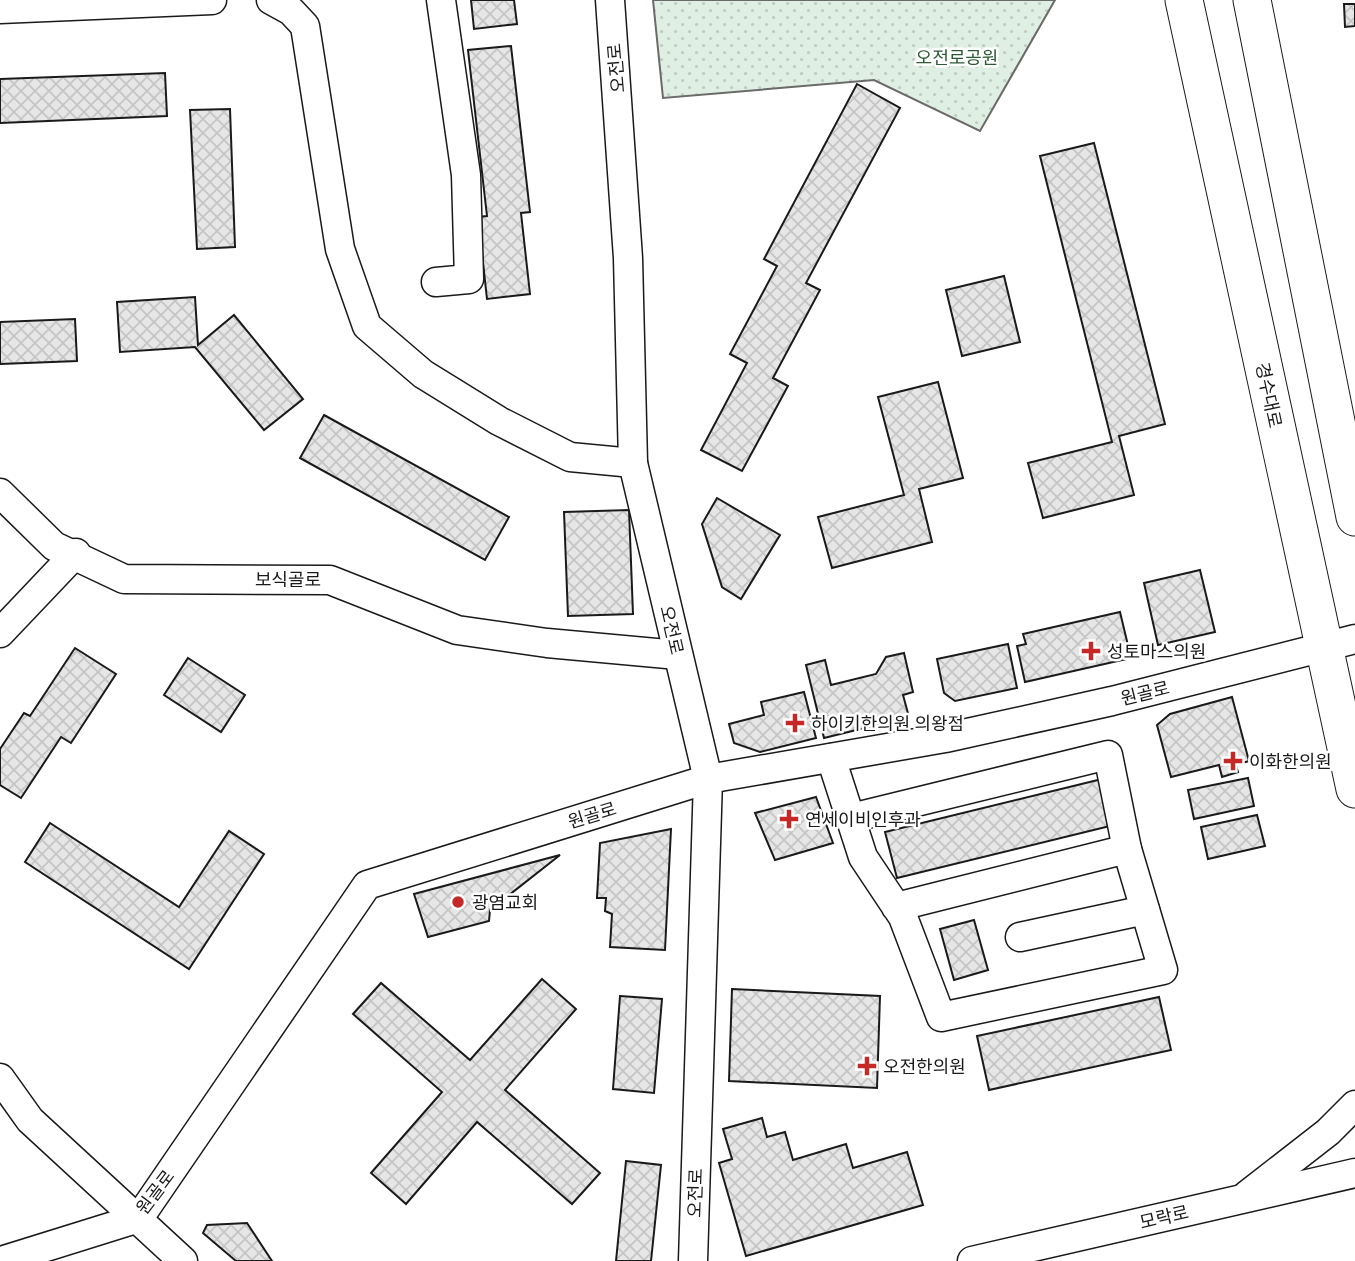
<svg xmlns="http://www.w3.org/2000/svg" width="1355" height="1261" viewBox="0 0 1355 1261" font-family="'Archivo Narrow','Noto Sans KR',sans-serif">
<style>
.park{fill:url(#park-dots);stroke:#6a6a6a;stroke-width:2}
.building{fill:url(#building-cross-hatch);stroke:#1a1a1a;stroke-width:2}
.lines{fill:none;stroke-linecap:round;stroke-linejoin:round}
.minor-casing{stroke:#1a1a1a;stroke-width:31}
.major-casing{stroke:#1a1a1a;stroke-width:39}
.minor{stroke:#fff;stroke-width:28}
.major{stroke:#fff;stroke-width:37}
.poi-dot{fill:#c62828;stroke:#fff;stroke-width:2.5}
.labels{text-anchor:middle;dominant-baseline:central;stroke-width:5;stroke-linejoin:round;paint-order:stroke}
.park-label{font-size:18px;fill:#2b5a34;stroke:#fff}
.street-label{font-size:18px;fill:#1a1a1a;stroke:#fff}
.poi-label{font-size:18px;fill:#1a1a1a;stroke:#fff;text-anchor:start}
</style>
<defs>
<pattern id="park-dots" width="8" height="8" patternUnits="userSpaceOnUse" patternTransform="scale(1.75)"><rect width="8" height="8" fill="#e0efe3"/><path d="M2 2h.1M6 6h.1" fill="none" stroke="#c0ccc2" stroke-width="1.8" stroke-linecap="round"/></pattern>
<pattern id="building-cross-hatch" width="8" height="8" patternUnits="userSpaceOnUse" patternTransform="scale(1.75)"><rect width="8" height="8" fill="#e6e6e6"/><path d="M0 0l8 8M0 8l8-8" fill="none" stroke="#c5c5c5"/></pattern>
</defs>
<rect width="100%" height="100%" fill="#fff"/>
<path class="park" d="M 653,0 L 1055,0 L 980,131 L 874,80 L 663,98 Z"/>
<g class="building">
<path d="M 471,0 L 514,0 L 517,24 L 474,29 Z"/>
<path d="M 1344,4 L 1355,4 L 1355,26 L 1345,27 Z"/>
<path d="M 511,46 L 530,212 L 521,213 L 530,294 L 487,299 L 478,217 L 487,216 L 468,50 Z"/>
<path d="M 165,73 L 167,116 L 0,123 L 0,79 Z"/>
<path d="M 857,84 L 900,108 L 806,283 L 820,290 L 773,378 L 788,386 L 742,471 L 701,450 L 747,363 L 730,354 L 777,266 L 764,259 Z"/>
<path d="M 230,109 L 235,247 L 197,249 L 190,110 Z"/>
<path d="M 1094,143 L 1165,424 L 1119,436 L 1134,495 L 1043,518 L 1028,463 L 1112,442 L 1040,156 Z"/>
<path d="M 1004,276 L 1020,342 L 962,356 L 946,290 Z"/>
<path d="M 195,297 L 198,345 L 234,315 L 303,399 L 264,430 L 195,347 L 120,352 L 117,302 Z"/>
<path d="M 75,319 L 77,361 L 0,364 L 0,322 Z"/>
<path d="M 938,382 L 963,478 L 919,489 L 932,542 L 832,568 L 818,517 L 904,495 L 878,397 Z"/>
<path d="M 324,415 L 509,517 L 485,560 L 300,458 Z"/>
<path d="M 717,498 L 780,535 L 741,599 L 722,587 L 702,524 Z"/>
<path d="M 629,510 L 633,614 L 568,616 L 564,512 Z"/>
<path d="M 1200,570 L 1215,632 L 1158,645 L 1144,583 Z"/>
<path d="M 1120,612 L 1131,658 L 1025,682 L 1017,646 L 1026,644 L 1023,634 Z"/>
<path d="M 1008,644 L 1017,688 L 955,701 L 944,693 L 937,659 Z"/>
<path d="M 75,648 L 116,674 L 71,743 L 61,737 L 21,798 L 0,785 L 0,749 L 24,713 L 30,716 Z"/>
<path d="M 904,653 L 913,692 L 903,695 L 909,717 L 824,738 L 806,665 L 825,660 L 831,685 L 876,674 L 886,657 Z"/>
<path d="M 188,658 L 245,695 L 221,732 L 164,695 Z"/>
<path d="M 804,692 L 816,738 L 760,752 L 734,743 L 729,724 L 764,715 L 761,702 Z"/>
<path d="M 1232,697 L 1249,761 L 1236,765 L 1238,772 L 1222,777 L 1219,765 L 1171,777 L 1157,725 L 1170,714 Z"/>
<path d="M 1248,778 L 1254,806 L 1194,819 L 1188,790 Z"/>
<path d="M 1102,779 L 1114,825 L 897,878 L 885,832 Z"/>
<path d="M 816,797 L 833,843 L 775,860 L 755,813 Z"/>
<path d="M 1257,815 L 1265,846 L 1208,859 L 1201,827 Z"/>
<path d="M 50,823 L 179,907 L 229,831 L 264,854 L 189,969 L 25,862 Z"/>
<path d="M 671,829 L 665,950 L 610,947 L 612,914 L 605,911 L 606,898 L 597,898 L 600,843 Z"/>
<path d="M 560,855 L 490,910 L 489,921 L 428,937 L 414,894 Z"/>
<path d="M 974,920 L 988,970 L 954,980 L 940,929 Z"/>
<path d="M 542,979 L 576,1009 L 505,1090 L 600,1173 L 572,1204 L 477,1122 L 406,1204 L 371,1173 L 442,1092 L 353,1014 L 381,983 L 470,1060 Z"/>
<path d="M 732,989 L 880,996 L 877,1088 L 729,1081 Z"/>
<path d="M 620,996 L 662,999 L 654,1093 L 613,1089 Z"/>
<path d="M 1159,997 L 1171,1050 L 989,1090 L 977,1036 Z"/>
<path d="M 762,1118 L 767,1137 L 785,1132 L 793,1160 L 846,1144 L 853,1168 L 907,1152 L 923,1205 L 746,1256 L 719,1163 L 732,1159 L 723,1129 Z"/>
<path d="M 626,1161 L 661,1165 L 651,1261 L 616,1261 Z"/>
<path d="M 247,1223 L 272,1261 L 236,1261 L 203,1233 L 207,1225 Z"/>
</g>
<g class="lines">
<defs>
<g id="minor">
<path d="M 271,0 L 291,11 L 305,26 L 340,249 L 367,326 L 423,374 L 499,421 L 570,457 L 633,463"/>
<path d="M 610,0 L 628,258 L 633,463 L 708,779 L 693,1261"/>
<path d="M 0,9 L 212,0"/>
<path d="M 436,282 L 469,279 L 466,175 L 441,0"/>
<path d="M 0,493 L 54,546 L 124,579 L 330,580 L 457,630 L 547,643 L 678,655"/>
<path d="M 0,633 L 76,553"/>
<path d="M 831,758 L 863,857 L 903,917 L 941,1017 L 1163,970 L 1127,849 L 896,907"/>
<path d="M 851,818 L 1108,755 L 1127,849"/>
<path d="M 1020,937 L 1145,910"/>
<path d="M 0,1078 L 30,1120 L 183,1261"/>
<path d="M 1247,1195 L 1328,1132 L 1355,1105"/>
<path d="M 1,1261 L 139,1218 L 367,885 L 708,779 L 945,738 L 1112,701 L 1355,639"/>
<path d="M 972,1261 L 1355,1173"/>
</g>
<g id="major">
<path d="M 1184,0 L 1355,789"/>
<path d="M 1252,0 L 1355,517"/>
</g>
</defs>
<use href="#minor" class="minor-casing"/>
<use href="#major" class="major-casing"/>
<use href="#minor" class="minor"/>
<use href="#major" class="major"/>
</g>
<g class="poi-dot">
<path d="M1087.5 640.5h7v7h7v7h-7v7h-7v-7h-7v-7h7z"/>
<path d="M791.5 712.5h7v7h7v7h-7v7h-7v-7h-7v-7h7z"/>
<path d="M1229.5 750.5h7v7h7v7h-7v7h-7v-7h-7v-7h7z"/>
<path d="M785.5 808.5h7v7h7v7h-7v7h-7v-7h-7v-7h7z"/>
<circle cx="458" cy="902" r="7"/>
<path d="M863.5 1055.5h7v7h7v7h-7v7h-7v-7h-7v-7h7z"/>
</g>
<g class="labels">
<g class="park-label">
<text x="957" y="57">오전로공원</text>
</g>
<g class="street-label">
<text transform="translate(616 68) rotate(-95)">오전로</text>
<text transform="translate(1269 395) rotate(78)">경수대로</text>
<text x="288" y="579">보식골로</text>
<text transform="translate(672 630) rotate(77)">오전로</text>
<text transform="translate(1145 693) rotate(-14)">원골로</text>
<text transform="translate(592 815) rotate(-17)">원골로</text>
<text transform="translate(155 1192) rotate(-53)">원골로</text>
<text transform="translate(695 1193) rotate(-88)">오전로</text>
<text transform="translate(1164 1217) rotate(-13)">모락로</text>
</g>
<g class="poi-label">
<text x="1107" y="651">성토마스의원</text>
<text x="811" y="723">하이키한의원 의왕점</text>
<text x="1249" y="761">이화한의원</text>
<text x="805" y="819">연세이비인후과</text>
<text x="472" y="902">광염교회</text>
<text x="883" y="1066">오전한의원</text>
</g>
</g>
</svg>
